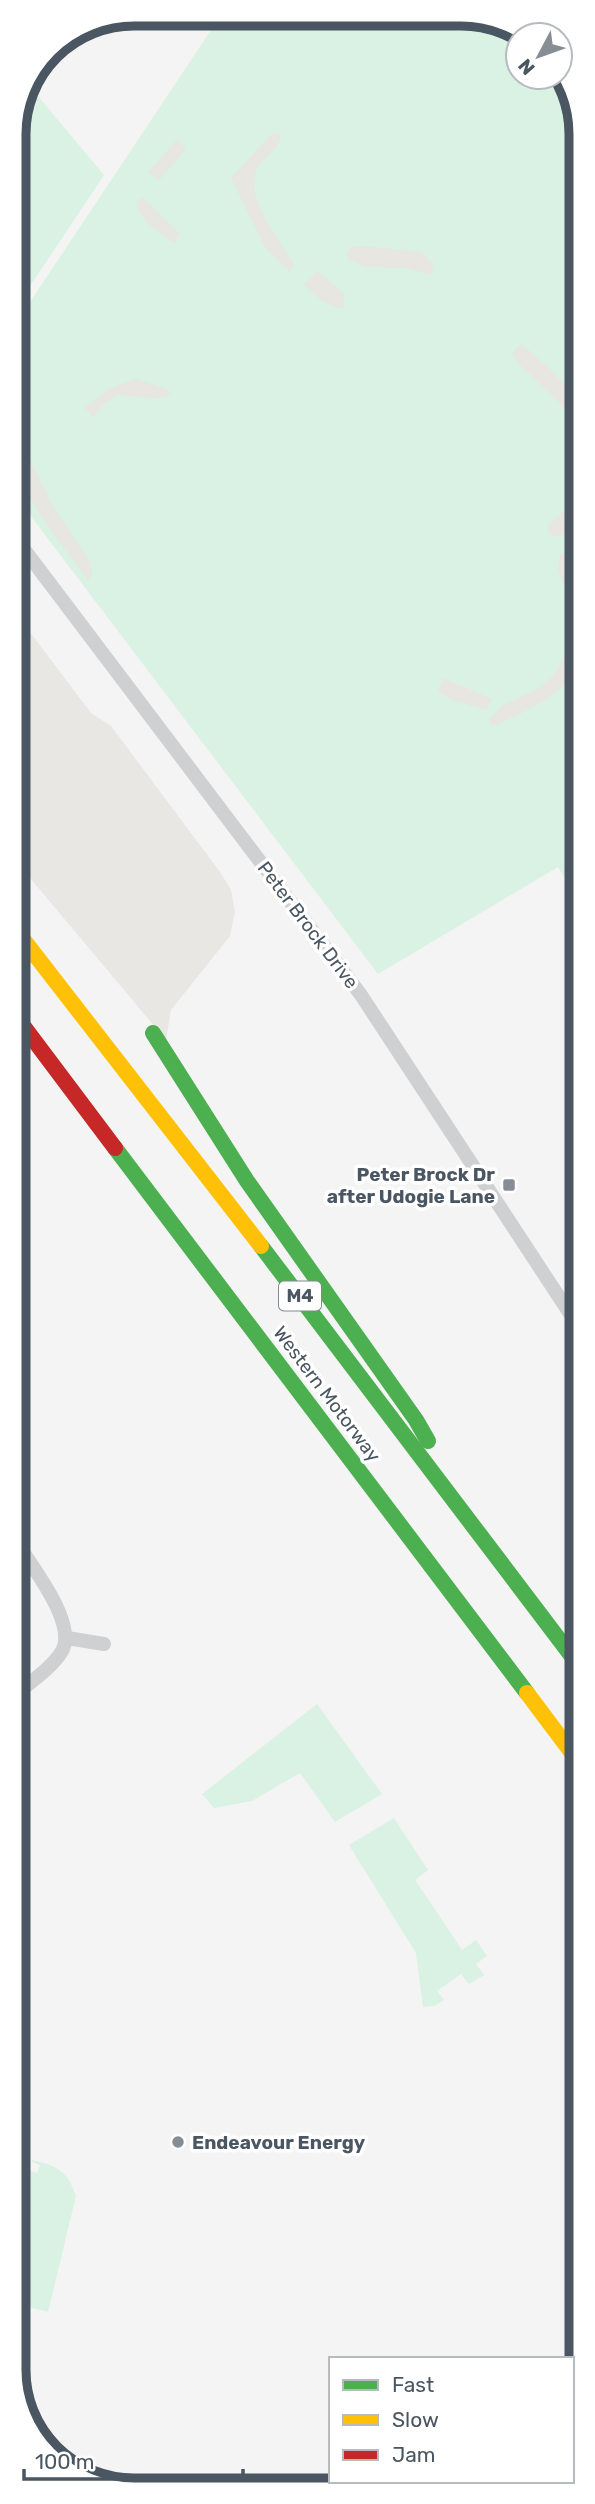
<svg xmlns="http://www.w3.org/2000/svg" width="595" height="2504" viewBox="0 0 595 2504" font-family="Rubik,sans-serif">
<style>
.commercial{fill:#e8e7e3}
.green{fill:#d9f2e3}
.sand{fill:#e7e6e1}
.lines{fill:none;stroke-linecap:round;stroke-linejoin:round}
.street{stroke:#ced0d2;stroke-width:14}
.fast{stroke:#4caf50;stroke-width:16}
.slow{stroke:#ffc107;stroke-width:16}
.jam{stroke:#c62828;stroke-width:16}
.poi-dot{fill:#868d94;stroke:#fff;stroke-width:2.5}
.labels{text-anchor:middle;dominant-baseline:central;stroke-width:7;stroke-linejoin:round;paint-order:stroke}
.shield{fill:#fff;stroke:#808990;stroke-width:2}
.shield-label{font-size:18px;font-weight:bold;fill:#4a5661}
.street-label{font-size:19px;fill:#4a5661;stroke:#fff}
.poi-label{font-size:19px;font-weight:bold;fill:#4a5661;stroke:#fff;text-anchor:end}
.rim{fill:none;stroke:#4a5661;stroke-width:9}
</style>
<rect width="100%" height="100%" fill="#f4f4f4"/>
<path class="commercial" d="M 14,611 L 91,713 L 111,726 L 220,872 L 231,890 L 235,912 L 230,936 L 171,1010 L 166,1040 L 15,860 Z"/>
<g class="green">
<path d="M 491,18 L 519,35 L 518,77 L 560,77 L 560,75 L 580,119 L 580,903 L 558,867 L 378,974 L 14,494 L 14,326 L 217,21 Z"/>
<path d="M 32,89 L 104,175 L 14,310 L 14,127 Z"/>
<path d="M 317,1704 L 382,1794 L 335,1822 L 300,1773 L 252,1801 L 214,1808 L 202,1794 Z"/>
<path d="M 394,1818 L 428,1870 L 415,1880 L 462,1950 L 476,1940 L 487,1956 L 476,1964 L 484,1975 L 469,1984 L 461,1974 L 437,1991 L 444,2000 L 434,2006 L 423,2007 L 416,1953 L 349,1845 Z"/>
<path d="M 15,2156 L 20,2158 L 23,2168 L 37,2173 L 40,2165 L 32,2162 L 32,2160 C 57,2166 67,2170 76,2196 L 48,2312 L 15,2303 Z"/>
</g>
<g class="sand">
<path d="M 277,132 L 281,135 C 279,151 261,157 256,171 C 245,199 282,241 294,266 L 289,271 L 266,249 L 231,178 L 269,137 Z"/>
<path d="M 177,140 L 186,149 L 159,180 L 148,172 Z"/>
<path d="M 143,198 L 180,234 L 174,243 L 148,224 L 137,208 L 139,200 Z"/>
<path d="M 365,246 L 421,252 L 434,265 L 431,275 L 408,268 L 366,267 L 348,260 L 347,252 L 353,247 Z"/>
<path d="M 317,271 L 344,294 L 344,308 C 326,306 317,297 304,285 Z"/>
<path d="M 521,344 L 546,365 L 580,401 L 580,423 L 517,362 L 513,353 Z"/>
<path d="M 137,379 L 162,387 L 171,394 C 156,403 139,394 122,397 L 120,394 L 105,403 L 93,417 L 84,408 L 110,388 Z"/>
<path d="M 14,425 L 50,501 L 90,562 L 92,575 L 88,580 L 49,528 L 14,472 Z"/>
<path d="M 580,497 L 580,518 L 560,537 L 549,534 L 547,526 Z"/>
<path d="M 560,554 L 563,554 L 580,590 L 580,659 C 565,696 530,709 496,725 L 490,724 L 489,720 L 503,705 L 536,690 L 552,677 L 575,640 L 576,620 L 558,570 Z"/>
<path d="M 443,678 L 492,699 L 486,710 L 453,700 L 438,692 Z"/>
</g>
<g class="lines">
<g class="street">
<path d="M 14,536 L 361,995 L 580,1329"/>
<path d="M 15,1540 C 30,1564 78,1623 62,1651 C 52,1668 30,1682 15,1695"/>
<path d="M 67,1638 L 104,1644"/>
</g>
<g class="fast">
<path d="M 153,1033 L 247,1181 L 416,1420 L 428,1441"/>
<path d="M 115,1148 L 527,1693"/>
<path d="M 261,1246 L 580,1667"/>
</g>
<g class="slow">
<path d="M 15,929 L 261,1246"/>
<path d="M 527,1693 L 581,1765"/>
</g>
<path class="jam" d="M 15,1015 L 115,1148"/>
</g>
<g class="poi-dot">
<rect x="502" y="1178" width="14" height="14" rx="3.5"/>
<circle cx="178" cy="2142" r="7"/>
</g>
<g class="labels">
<rect class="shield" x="279" y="1281.5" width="42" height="29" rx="5"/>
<g class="shield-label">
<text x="300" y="1296">M4</text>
</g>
<g class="street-label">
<text transform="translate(308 925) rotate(53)">Peter Brock Drive</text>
<text transform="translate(327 1394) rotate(53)">Western Motorway</text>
</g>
<g class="poi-label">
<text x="495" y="1174">Peter Brock Dr<tspan x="495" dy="22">after Udogie Lane</tspan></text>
<text x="192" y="2142" text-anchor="start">Endeavour Energy</text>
</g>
</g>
<path d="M0 0H595V2504H0ZM134 26H461A108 108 0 0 1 569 134V2370A108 108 0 0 1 461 2478H134A108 108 0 0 1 26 2370V134A108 108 0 0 1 134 26Z" fill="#fff" fill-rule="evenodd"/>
<path class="rim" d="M134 26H461A108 108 0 0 1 569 134V2370A108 108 0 0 1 461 2478H134A108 108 0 0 1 26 2370V134A108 108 0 0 1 134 26Z"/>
<rect x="329" y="2357" width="245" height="126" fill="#ffffff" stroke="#b7bbc0" stroke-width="2"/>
<rect x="343" y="2380" width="35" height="10" fill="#4caf50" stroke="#b7bbc0" stroke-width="2"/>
<text x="392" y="2392" font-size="21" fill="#4a5661">Fast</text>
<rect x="343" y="2415" width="35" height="10" fill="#ffc107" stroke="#b7bbc0" stroke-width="2"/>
<text x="392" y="2427" font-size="21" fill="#4a5661">Slow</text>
<rect x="343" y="2450" width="35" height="10" fill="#c62828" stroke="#b7bbc0" stroke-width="2"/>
<text x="392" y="2462" font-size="21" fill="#4a5661">Jam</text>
<g transform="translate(539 56) rotate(229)"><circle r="33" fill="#ffffff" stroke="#b7bbc0" stroke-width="2"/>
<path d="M0-5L12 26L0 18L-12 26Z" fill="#868d94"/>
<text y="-10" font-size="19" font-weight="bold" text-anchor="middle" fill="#4a5661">N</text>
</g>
<path d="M24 2469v10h219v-10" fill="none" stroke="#4a5661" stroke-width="3.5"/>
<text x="35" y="2469" font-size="21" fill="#4a5661" stroke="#ffffff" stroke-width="5" paint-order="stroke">100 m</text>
</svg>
